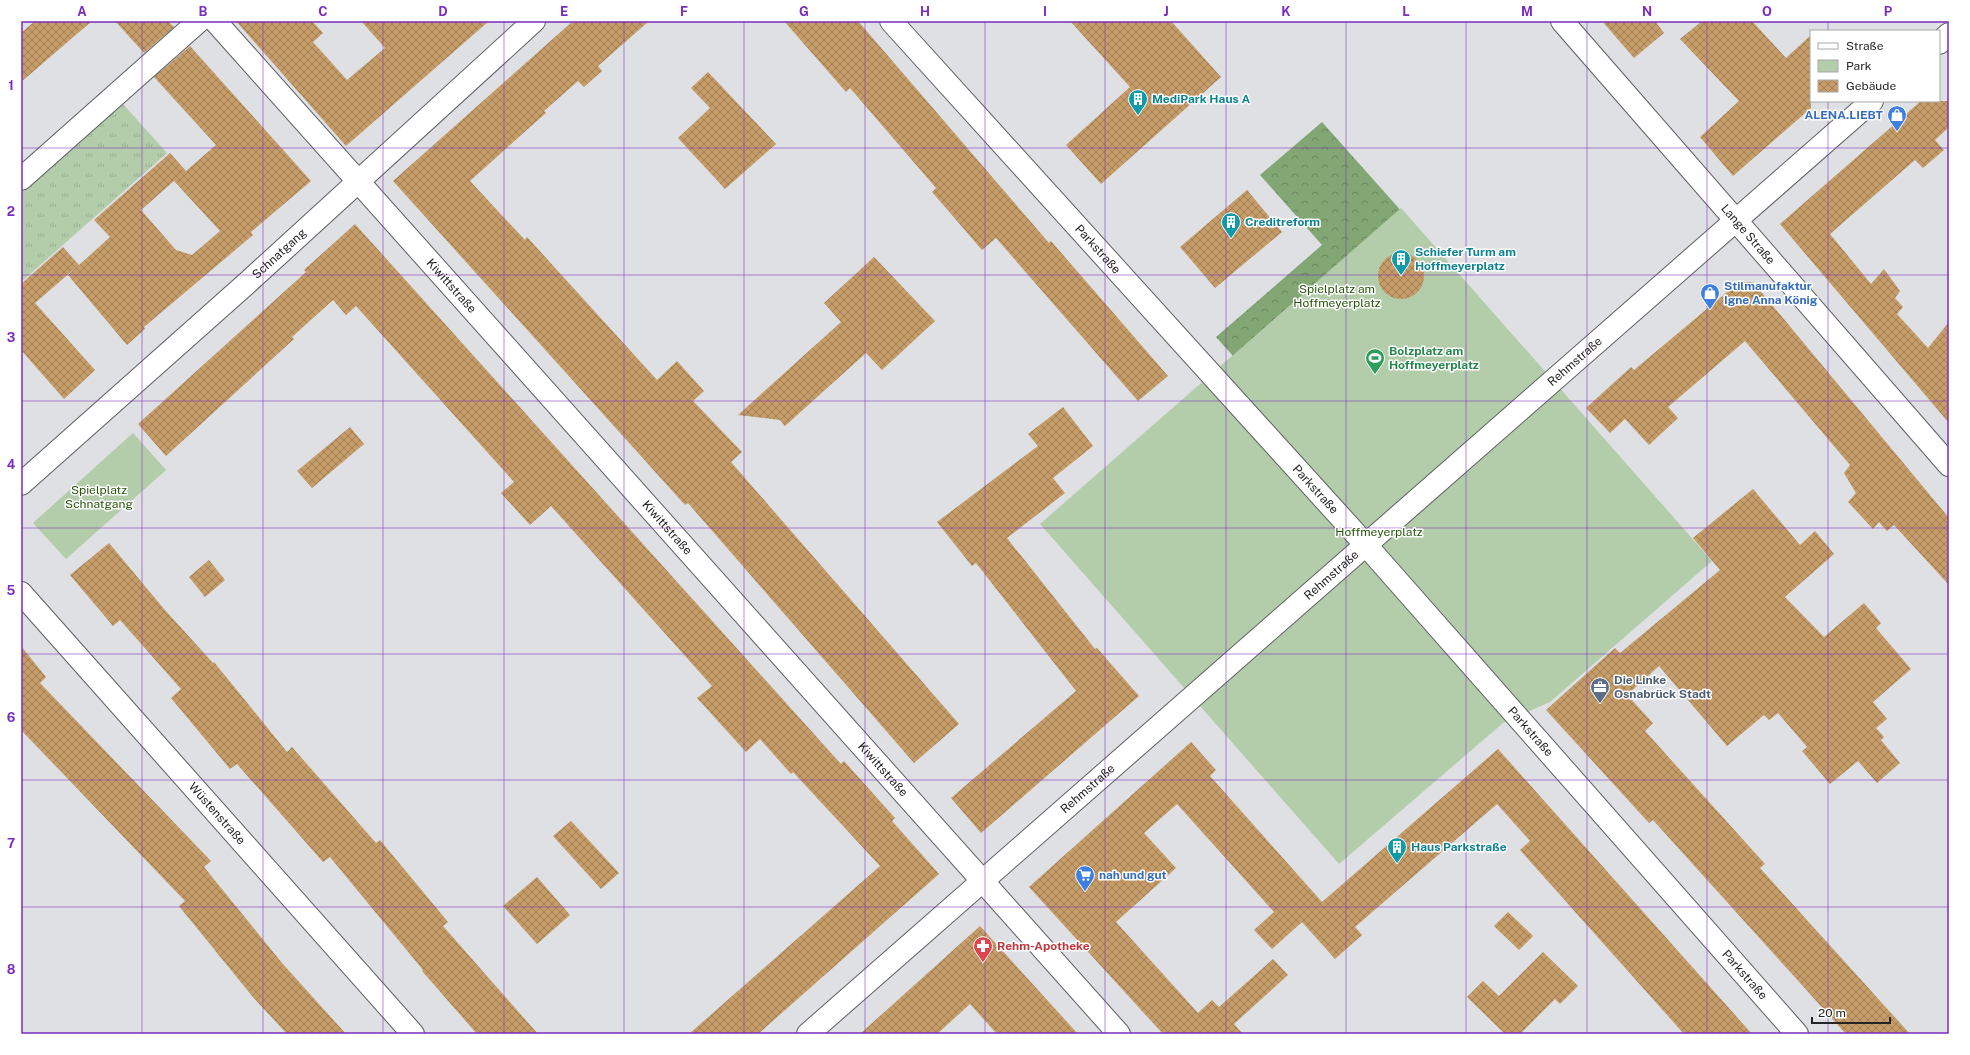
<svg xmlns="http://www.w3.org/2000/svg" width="1970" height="1055" viewBox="0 0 1970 1055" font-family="'Public Sans',sans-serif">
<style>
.grass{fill:url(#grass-tufts)}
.forest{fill:url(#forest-crowns)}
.park{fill:#b3ccaa}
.building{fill:url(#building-cross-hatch);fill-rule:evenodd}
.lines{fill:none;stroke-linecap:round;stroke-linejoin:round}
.minor-casing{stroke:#5d5e61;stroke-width:24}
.minor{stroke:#fff;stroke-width:22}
.grid{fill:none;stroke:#7b2cbf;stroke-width:1;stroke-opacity:0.55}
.labels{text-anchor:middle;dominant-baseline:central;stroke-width:3;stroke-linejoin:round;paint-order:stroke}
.culture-label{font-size:12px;font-weight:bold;fill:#0d838f;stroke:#fff;text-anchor:start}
.shop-label{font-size:12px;font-weight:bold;fill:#366cbe;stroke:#fff;text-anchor:start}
.street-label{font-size:12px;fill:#242426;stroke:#fff}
.park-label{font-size:12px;fill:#255409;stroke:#fff}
.leisure-label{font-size:12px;font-weight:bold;fill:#27864d;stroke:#fff;text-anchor:start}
.service-label{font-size:12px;font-weight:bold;fill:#4e5e75;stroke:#fff;text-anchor:start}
.health-label{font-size:12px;font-weight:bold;fill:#be3a42;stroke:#fff;text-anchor:start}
.neatline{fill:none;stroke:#7b2cbf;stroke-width:1.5}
.grid-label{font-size:13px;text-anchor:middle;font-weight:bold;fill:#7b2cbf}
</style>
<defs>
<pattern id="grass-tufts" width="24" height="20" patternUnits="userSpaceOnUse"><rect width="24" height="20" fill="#b3ccaa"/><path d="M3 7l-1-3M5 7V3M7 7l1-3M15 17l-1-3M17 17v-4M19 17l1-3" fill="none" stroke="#9aaf92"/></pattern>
<pattern id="forest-crowns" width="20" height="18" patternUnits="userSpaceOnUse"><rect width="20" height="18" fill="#83a774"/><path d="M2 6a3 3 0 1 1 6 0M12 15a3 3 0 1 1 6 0" fill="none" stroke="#6b885f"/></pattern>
<pattern id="building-cross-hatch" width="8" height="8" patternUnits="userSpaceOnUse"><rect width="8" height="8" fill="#c69c69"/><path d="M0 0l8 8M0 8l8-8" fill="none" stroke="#a17f56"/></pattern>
</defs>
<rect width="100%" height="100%" fill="#dee0e3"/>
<path class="grass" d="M 122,103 L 167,153 L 21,282 L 21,193 Z"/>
<path class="forest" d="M 1322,122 L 1477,296 L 1234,357 L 1216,337 L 1322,245 L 1260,175 Z"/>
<g class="park">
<path d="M 1401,208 L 1712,561 L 1550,702 L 1503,723 L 1339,864 L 1040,524 Z"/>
<path d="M 133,433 L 166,470 L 66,559 L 33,523 Z"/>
</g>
<g class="building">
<path d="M 35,21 L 92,21 L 21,82 L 21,33 Z"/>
<path d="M 115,21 L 168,21 L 174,27 L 144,53 Z"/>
<path d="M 236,21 L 312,21 L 323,33 L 313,42 L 347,80 L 385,48 L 361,21 L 489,21 L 346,146 Z"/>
<path d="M 573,21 L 649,21 L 598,66 L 602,71 L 584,87 L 578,81 L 544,111 L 546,113 L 530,127 L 470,181 L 525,240 L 527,237 L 657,380 L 677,361 L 704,391 L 693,401 L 742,452 L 731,462 L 959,724 L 914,763 L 688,503 L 685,505 L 393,181 Z"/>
<path d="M 784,21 L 858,21 L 1049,243 L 1051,241 L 1168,376 L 1138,401 L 996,238 L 982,250 L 932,192 L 936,188 L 850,88 L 846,92 Z"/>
<path d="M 1070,21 L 1171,21 L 1221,77 L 1101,184 L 1066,145 L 1130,87 Z"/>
<path d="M 1602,21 L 1655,21 L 1664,33 L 1634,58 Z"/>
<path d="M 1702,21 L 1752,21 L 1786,58 L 1811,35 L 1811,108 L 1733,176 L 1700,137 L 1739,101 L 1680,39 Z"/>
<path d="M 190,46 L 311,181 L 251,232 L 253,235 L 144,327 L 145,329 L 127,345 L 68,275 L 110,237 L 94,220 L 170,153 L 186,171 L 216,145 L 154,77 ZM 174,181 L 220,231 L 192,255 L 176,250 L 141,210 Z"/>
<path d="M 708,72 L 776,144 L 725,189 L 678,138 L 710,108 L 691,88 Z"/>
<path d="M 1921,101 L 1949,101 L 1949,127 L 1935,140 L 1944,150 L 1923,168 L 1915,160 L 1830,234 L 1871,284 L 1884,269 L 1900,291 L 1895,298 L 1903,307 L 1897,314 L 1928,348 L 1949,322 L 1949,423 L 1780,224 Z"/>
<path d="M 1247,190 L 1282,232 L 1215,288 L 1180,247 Z"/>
<path d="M 355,224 L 841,764 L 844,761 L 895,818 L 892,821 L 939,874 L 758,1034 L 689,1034 L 880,866 L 793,772 L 791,774 L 760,739 L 746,752 L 697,698 L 712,686 L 551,506 L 530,525 L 501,493 L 514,482 L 356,306 L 346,315 L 333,300 L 292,337 L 294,339 L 166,456 L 138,424 L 306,272 L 304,270 Z"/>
<path d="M 63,247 L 79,265 L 35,303 L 95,370 L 64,399 L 21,350 L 21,284 Z"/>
<circle cx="1401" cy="276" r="23"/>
<path d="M 874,257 L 935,321 L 882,370 L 866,353 L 785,426 L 780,420 L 738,415 L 841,322 L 824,303 Z"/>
<path d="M 1739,282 L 1753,282 L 1949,518 L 1949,585 L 1894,525 L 1887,531 L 1879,522 L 1873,529 L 1848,502 L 1856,493 L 1844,473 L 1850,465 L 1745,341 L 1668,407 L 1678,418 L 1649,445 L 1625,419 L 1610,433 L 1586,408 L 1631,367 L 1634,370 Z"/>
<path d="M 1063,407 L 1093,446 L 1053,478 L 1065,493 L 1007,538 L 1095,649 L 1097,648 L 1139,696 L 981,833 L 951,798 L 1076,691 L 976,563 L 972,566 L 937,522 L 1038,446 L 1028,434 Z"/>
<path d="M 350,427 L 364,444 L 312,488 L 297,471 Z"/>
<path d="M 1753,489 L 1800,545 L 1815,531 L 1834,554 L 1785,597 L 1824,637 L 1864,603 L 1881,623 L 1876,628 L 1911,669 L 1873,702 L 1887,719 L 1876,728 L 1884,737 L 1881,740 L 1900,763 L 1877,783 L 1858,761 L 1830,784 L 1802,751 L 1807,747 L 1778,713 L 1769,720 L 1764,715 L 1727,746 L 1659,666 L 1627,695 L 1653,723 L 1645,731 L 1765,864 L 1760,868 L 1910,1034 L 1846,1034 L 1653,820 L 1649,823 L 1546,710 L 1615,648 L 1620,653 L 1720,570 L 1693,538 Z"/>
<path d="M 109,543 L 164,609 L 213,663 L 214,662 L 287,752 L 292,747 L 376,843 L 380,840 L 448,922 L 443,926 L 538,1034 L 477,1034 L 422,971 L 423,970 L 330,857 L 323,862 L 237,764 L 230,769 L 171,698 L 181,689 L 120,620 L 113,626 L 70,575 Z"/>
<path d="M 209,560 L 225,580 L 205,597 L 189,577 Z"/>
<path d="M 21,646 L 46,677 L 40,683 L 211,861 L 204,867 L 282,963 L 346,1034 L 287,1034 L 252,996 L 179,906 L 185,901 L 21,730 Z"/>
<path d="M 1191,742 L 1216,770 L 1210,776 L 1322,902 L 1498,749 L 1752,1034 L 1684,1034 L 1520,850 L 1530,841 L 1497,804 L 1355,927 L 1362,935 L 1335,959 L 1302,922 L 1272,949 L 1254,930 L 1274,912 L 1177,804 L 1144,833 L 1176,868 L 1116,922 L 1198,1013 L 1212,1000 L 1219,1007 L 1273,959 L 1288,975 L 1234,1024 L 1243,1034 L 1163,1034 L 1029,887 Z"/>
<path d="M 571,821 L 619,873 L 601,889 L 553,836 Z"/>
<path d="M 537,877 L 570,915 L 537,944 L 503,906 Z"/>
<path d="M 1508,912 L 1533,936 L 1519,950 L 1494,926 Z"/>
<path d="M 980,926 L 1078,1034 L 997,1034 L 970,1004 L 937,1034 L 860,1034 Z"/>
<path d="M 1543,952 L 1578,986 L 1560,1004 L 1555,999 L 1520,1034 L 1505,1034 L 1467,997 L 1483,981 L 1499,996 Z"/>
</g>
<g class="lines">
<defs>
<g id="minor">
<path id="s1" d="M 215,21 L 1119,1034"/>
<path id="s2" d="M 891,21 L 1365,544 L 1797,1034"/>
<path id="s3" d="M 1562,21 L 1949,465"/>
<path d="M 1939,43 L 1949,34"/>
<path d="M 21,179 L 199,21"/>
<path id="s4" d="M 21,484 L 246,284 L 534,21"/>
<path id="s5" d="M 21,593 L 413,1034"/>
<path id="s6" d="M 808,1034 L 1872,101"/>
</g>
</defs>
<use href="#minor" class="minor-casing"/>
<use href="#minor" class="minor"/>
</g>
<path class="grid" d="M 142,21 L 142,1034M 263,21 L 263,1034M 383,21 L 383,1034M 504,21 L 504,1034M 624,21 L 624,1034M 744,21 L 744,1034M 865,21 L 865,1034M 985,21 L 985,1034M 1105,21 L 1105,1034M 1226,21 L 1226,1034M 1346,21 L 1346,1034M 1466,21 L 1466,1034M 1587,21 L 1587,1034M 1707,21 L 1707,1034M 1828,21 L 1828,31M 1828,101 L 1828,1034M 21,148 L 1949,148M 21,275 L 1949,275M 21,401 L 1949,401M 21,528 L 1949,528M 21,654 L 1949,654M 21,780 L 1949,780M 21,907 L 1949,907"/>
<defs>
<symbol id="building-pin" viewBox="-11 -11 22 30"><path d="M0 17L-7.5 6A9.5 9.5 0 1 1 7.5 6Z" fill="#0f9aa8" stroke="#fff"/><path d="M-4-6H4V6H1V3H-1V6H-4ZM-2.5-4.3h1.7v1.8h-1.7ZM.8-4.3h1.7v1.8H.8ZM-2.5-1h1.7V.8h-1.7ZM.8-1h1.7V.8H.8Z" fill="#fff"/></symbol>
<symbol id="shop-pin" viewBox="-11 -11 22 30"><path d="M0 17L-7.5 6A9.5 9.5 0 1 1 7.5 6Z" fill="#3f7fe0" stroke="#fff"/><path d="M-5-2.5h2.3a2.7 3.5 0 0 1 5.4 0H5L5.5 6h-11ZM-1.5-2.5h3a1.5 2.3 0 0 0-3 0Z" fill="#fff"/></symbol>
<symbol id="stadium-pin" viewBox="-11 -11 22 30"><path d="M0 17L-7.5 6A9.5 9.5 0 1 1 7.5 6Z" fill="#2e9e5b" stroke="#fff"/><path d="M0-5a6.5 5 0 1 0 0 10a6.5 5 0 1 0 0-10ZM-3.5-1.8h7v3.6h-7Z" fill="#fff"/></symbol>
<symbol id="office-pin" viewBox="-11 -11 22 30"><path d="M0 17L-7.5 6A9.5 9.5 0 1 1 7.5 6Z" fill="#5c6f8a" stroke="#fff"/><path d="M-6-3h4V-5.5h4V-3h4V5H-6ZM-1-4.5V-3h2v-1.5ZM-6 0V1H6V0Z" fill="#fff"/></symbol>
<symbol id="supermarket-pin" viewBox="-11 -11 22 30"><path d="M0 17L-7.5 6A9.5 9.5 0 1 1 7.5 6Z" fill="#3f7fe0" stroke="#fff"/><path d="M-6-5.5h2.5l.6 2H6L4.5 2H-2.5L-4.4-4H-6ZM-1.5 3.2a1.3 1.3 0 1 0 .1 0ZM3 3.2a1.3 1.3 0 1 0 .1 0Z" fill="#fff"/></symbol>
<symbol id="pharmacy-pin" viewBox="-11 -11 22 30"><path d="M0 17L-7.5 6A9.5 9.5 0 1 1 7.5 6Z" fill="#e0444e" stroke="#fff"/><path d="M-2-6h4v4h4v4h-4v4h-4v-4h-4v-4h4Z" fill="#fff"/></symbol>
</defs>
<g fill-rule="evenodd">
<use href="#building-pin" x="1127" y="88" width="22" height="30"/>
<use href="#shop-pin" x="1886" y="104" width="22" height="30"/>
<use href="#building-pin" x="1220" y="211" width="22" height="30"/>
<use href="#building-pin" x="1390" y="248" width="22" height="30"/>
<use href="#shop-pin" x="1699" y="282" width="22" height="30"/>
<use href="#stadium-pin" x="1364" y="347" width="22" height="30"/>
<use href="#office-pin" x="1589" y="676" width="22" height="30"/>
<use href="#building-pin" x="1386" y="836" width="22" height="30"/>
<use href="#supermarket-pin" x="1074" y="864" width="22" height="30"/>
<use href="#pharmacy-pin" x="972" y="935" width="22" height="30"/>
</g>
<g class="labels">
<g class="culture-label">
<text x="1152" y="99">MediPark Haus A</text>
<text x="1245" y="222">Creditreform</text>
<text x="1415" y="252">Schiefer Turm am<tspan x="1415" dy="14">Hoffmeyerplatz</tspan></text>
<text x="1411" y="847">Haus Parkstraße</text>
</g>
<g class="shop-label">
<text x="1883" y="115" text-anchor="end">ALENA.LIEBT</text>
<text x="1724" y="286">Stilmanufaktur<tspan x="1724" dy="14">Igne Anna König</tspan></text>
<text x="1099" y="875">nah und gut</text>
</g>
<g class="street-label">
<text stroke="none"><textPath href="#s3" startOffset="283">Lange Straße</textPath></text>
<text stroke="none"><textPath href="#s2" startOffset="308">Parkstraße</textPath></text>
<text stroke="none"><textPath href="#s4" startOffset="346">Schnatgang</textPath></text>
<text stroke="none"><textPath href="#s1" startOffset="355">Kiwittstraße</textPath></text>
<text stroke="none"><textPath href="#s6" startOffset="1020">Rehmstraße</textPath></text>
<text stroke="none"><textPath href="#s2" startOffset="632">Parkstraße</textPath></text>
<text stroke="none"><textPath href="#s1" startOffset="679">Kiwittstraße</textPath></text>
<text stroke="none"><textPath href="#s6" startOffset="696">Rehmstraße</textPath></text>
<text stroke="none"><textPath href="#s2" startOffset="956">Parkstraße</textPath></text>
<text stroke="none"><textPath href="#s1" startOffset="1003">Kiwittstraße</textPath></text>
<text stroke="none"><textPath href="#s6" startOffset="372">Rehmstraße</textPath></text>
<text stroke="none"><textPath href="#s5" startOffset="295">Wüstenstraße</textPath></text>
<text stroke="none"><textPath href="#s2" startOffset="1280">Parkstraße</textPath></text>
</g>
<g class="park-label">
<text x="1337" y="289">Spielplatz am<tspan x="1337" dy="14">Hoffmeyerplatz</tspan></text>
<text x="99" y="490">Spielplatz<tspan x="99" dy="14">Schnatgang</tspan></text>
<text x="1379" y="532">Hoffmeyerplatz</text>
</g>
<g class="leisure-label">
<text x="1389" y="351">Bolzplatz am<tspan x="1389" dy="14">Hoffmeyerplatz</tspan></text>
</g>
<g class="service-label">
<text x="1614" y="680">Die Linke<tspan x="1614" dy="14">Osnabrück Stadt</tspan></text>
</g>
<g class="health-label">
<text x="997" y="946">Rehm-Apotheke</text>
</g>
</g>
<rect width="1970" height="1055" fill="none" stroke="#ffffff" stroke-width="44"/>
<rect x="1810" y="30" width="130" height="72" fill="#ffffff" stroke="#a7a7a8"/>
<rect x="1818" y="43" width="20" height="6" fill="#ffffff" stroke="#a7a7a8"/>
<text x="1846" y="50" font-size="12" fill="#242426">Straße</text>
<rect x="1818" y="60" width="20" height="12" fill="#b3ccaa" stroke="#a7a7a8"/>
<text x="1846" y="70" font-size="12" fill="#242426">Park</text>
<rect x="1818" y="80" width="20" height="12" fill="url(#building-cross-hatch)" stroke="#a7a7a8"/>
<text x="1846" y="90" font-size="12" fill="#242426">Gebäude</text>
<path d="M1812 1017v6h78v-6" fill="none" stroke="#242426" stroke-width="2"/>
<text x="1818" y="1017" font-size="12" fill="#242426" stroke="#ffffff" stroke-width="3" paint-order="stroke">20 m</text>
<rect x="22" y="22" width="1926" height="1011" class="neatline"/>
<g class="grid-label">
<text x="82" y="16">A</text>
<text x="203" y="16">B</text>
<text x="323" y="16">C</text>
<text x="443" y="16">D</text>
<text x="564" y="16">E</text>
<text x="684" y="16">F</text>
<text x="804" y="16">G</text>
<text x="925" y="16">H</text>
<text x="1045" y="16">I</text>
<text x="1166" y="16">J</text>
<text x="1286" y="16">K</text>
<text x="1406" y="16">L</text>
<text x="1527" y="16">M</text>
<text x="1647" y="16">N</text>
<text x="1767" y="16">O</text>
<text x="1888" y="16">P</text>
<text x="11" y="90">1</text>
<text x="11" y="216">2</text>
<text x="11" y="342">3</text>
<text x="11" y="469">4</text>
<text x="11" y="595">5</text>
<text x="11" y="722">6</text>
<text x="11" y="848">7</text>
<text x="11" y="974">8</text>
</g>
</svg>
